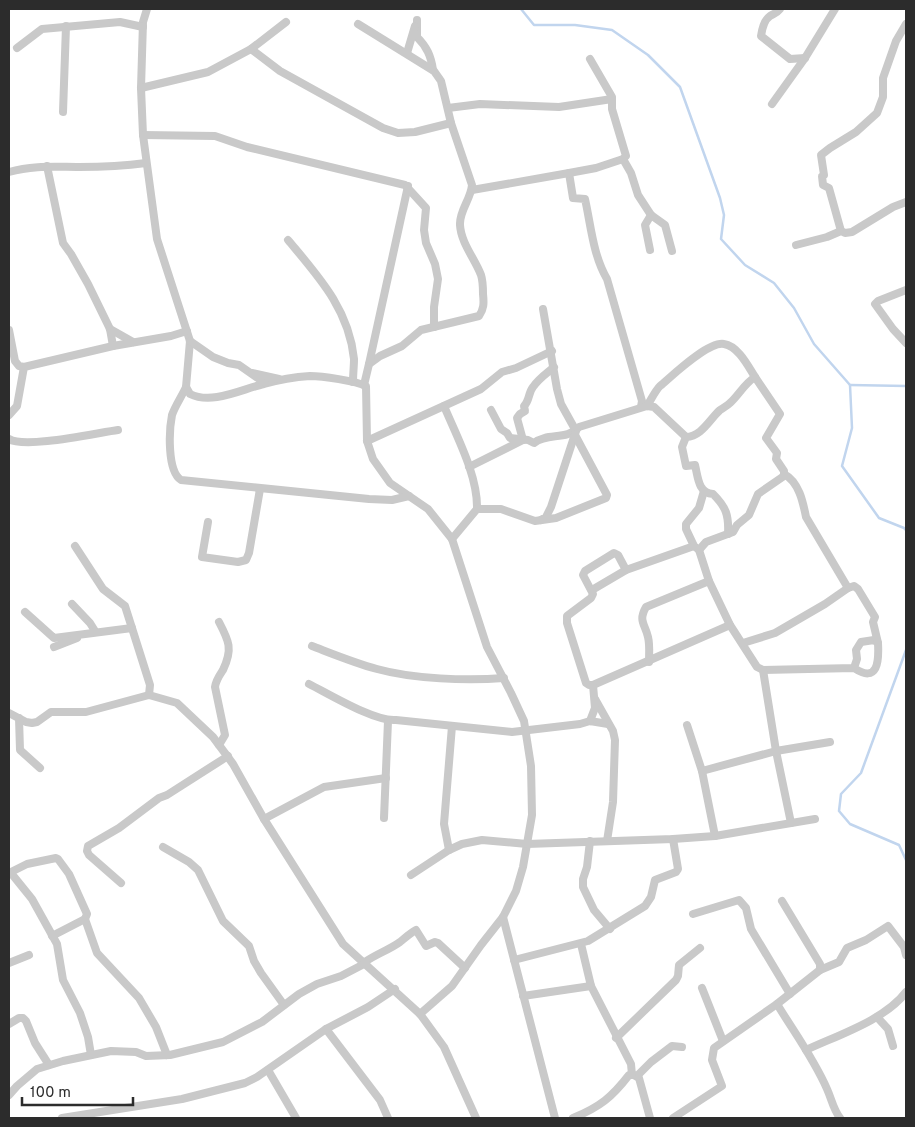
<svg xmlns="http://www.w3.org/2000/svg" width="915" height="1127" viewBox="0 0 915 1127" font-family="Overpass,sans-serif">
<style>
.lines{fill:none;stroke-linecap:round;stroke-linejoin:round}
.stream{stroke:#c1d5ee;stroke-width:2.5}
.street{stroke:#c9c9c9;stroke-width:8}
</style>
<rect width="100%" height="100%" fill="#fff"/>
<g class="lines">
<g class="stream">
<path d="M 521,9 L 534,25 L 575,25 L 612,30 L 648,55 L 680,87 L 720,198 L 724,215 L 721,239 L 745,265 L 774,283 L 794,308 L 814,344 L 850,385 L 852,428 L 842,466 L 879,518 L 904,528 L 906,530"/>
<path d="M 850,385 L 906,386"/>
<path d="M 906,650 L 861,773 L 841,794 L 839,811 L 850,824 L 899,845 L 906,860"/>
</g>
<g class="street">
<path d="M 147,9 L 143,22 L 141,88 L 143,135 L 157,239 L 190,341 L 186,387 L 190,394 C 212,405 242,389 264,384 C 278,380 295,377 310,376 C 322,376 356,381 366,386 L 367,441 L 373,459 L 390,483 L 428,509 L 452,539 L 487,647 L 511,693 L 524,721 L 531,766 L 532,815 L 523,867 L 516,891 L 503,917 L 481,945 L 452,986 L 420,1014"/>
<path d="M 780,9 C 776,14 774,13 770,16 C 764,20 762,29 761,36 L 790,59 L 805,58"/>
<path d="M 417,20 L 417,37 C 427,47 431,56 433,70"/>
<path d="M 358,24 L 434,71 L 441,81 L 451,123 L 472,185 C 471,199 459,211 460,225 C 461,243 475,259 481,275 C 483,281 483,288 483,294 C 484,303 484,309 479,316 L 421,330 L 402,346 L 380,356 L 369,364 L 364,385"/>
<path d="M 17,48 L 42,29 L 120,22 L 143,27"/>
<path d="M 251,49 L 280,71 L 383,128 L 398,133 L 415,132 L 451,123"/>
<path d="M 407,53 L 415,26"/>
<path d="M 141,88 L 208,72 L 251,49 L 286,22"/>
<path d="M 772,104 L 805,58 L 835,9"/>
<path d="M 448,108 L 480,104 L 559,107 L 612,99"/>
<path d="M 63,112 L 66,26"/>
<path d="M 143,135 L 215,136 L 247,147 L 405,185 L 426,208 L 424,230 L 426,243 L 435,264 L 438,279 L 434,307 L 434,327"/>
<path d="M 623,159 L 631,173 L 638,195 L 651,215 L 665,225 L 672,251"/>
<path d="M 47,166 L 63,243 L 71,254 L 88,284 L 110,329 L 113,346"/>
<path d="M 9,172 C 33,165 55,167 79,167 C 102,167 124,166 146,163"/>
<path d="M 569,173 L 573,198 L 585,199 C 591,226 593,255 607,279 L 642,401 L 641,407"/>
<path d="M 472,190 L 569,173 L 596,168 L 623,159 L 626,156 L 612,109 L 612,97 L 590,59"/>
<path d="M 841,231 L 829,188 L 823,185 L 822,176 L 824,175 L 821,155 L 830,148 L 856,132 L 877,113 L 883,97 L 883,78 L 896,41 L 906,24"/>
<path d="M 288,240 C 318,276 349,309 354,359 C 354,366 353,374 353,382"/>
<path d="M 796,245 L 827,237 L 841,231 L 845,233 L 852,232 L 893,207 L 906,202"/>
<path d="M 650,250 L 645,225 L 651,215"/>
<path d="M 906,290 L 878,301 L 875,304 L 893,329 L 906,343"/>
<path d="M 110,329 L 133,342"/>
<path d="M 9,330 L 15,361 L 19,366 L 24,367"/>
<path d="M 190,341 L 213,357 L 228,363 L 239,365 L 265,383"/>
<path d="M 369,364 L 408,186"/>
<path d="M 252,373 L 279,379"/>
<path d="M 186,387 C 182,396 175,406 172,415 C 169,430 167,471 181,480 L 369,499 L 392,500 L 409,496"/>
<path d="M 444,406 C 457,437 478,476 477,509"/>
<path d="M 647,406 C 651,400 655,391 660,386 C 672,376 708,341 724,344 C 738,346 748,366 755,377 C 744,384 739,395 730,403 C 727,406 723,408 720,410 C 709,420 702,436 686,437 L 682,447 L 686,466 L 695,465 C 698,477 698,493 713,494 C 726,507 729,515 728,534"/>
<path d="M 491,410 L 501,429 L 507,433 L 510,438 L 528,440 L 534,443 C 548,432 566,441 579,427 L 647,406 L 654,407 L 686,437"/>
<path d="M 9,415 L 17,406 L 24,367 L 113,346 L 171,336 L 187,331"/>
<path d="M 9,439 C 25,449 96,433 118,430"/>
<path d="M 523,440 L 517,418 L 520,414 L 525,411 L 524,406 C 530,400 528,393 533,387 C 538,379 547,373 554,367"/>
<path d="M 367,441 L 481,389 L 502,372 L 516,368 L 552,351"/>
<path d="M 469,467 L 523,440"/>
<path d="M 784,474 C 799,482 803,502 806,517 L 848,588"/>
<path d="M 704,491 L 699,508 L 686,524 L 686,529 L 694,546 L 699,550 L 709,581 L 730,625 L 757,667 L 763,670 L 854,668 C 878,684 879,661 878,643 L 874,640 L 861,642 L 856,650 L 857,659 L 854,668"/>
<path d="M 541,520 L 546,517 L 551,507 L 576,431 L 561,404 L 557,389 L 543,309"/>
<path d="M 208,522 L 202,557 L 238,562 L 246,560 L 249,553 L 260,489"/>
<path d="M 452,539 L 477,509 L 501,509 L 535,521 L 556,518 L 606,498 L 607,495 L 575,435"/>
<path d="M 75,546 L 103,589 L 125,606 L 150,685 L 149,695"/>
<path d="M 699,550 L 706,542 L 733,532 L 737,525 L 749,515 L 758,494 L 784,476 L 784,471 L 776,459 L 777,453 L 766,438 L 780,414 L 755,377"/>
<path d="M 626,570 L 618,555 L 614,553 L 585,571 L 583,575 L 593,594 L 591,598 L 567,616 L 567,623 L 586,683 L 589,685 L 593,685 L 730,625"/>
<path d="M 592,590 L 626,570 L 694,546"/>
<path d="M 72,604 L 90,623 L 95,631"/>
<path d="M 25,612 L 54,638 L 132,628"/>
<path d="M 219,622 C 229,641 233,649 223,670 C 219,676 216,680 215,687 L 225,735 L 219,745"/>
<path d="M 743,643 L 775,633 L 825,604 L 848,588 L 854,586 L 858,589 L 875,617 L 873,622 L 878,643"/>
<path d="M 312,646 C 333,654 355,663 377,669 C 413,679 467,681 504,678"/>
<path d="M 54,647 L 77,638"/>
<path d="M 649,662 C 649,654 650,645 648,637 C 645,624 638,621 646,607 L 709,581"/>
<path d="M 763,670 L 776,751 L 791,823"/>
<path d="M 309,684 C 329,694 375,722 396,720 L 512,732 L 580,724 L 590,721 L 608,724"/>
<path d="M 595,699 L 613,731 L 615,740 L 613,802 L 607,841"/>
<path d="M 9,713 L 26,722 L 32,723 L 37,722 L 51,712 L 86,712 L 149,695 L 177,703 L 213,737 L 233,764 L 264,819 L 343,944 L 420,1014 L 444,1047 L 476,1118"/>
<path d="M 19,718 L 20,750 L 40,768"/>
<path d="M 590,721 L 595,708 L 593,685"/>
<path d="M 687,725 L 702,771 L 715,836"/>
<path d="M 702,771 L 776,751 L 830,742"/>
<path d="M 384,818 L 388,721"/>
<path d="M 264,819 L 324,787 L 386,778"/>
<path d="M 590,841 L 587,867 L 583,879 L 583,887 L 594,910 L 610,929"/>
<path d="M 163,847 L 189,862 L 198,870 L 223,921 L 249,946 L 254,961 L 261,973 L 284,1005"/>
<path d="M 449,850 L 444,824 L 452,726"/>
<path d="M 9,873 L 27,864 L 56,858 L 58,859 L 69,874 L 87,914 L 85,919 L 97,953 L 139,998 L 156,1027 L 167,1055"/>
<path d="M 11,873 L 32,899 L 57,944 L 63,980 L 80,1013 L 88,1037 L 91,1055"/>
<path d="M 411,875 L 449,850 L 462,844 L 482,840 L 527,844 L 673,839 L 715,836 L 815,819"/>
<path d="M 121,883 L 89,855 L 87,851 L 88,846 L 119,828 L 159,798 L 167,795 L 228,756"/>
<path d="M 693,914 L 739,900 L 746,908 L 751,929 L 790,994"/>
<path d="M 503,917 L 555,1118"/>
<path d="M 52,936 L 85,919"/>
<path d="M 581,944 L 591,986 L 631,1064 L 632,1075"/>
<path d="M 514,960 L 588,941 L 645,906 L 651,897 L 655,880 L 676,872 L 678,869 L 673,839"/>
<path d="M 365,962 C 376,954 389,950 400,942 C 405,938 409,934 416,930 L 426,946 L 435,942 L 438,943 L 465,968"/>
<path d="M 9,963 L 29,955"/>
<path d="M 820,970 L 839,962 L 847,948 L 866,940 L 888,926 L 904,947 L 906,955"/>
<path d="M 702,988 L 723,1041"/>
<path d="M 523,996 L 591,986"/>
<path d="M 777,1004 C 794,1032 814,1059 827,1089 C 832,1100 833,1109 840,1118"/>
<path d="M 877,1017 L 888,1029 L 893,1046"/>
<path d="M 9,1024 L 19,1018 L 23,1018 L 26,1021 L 35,1043 L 49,1065"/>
<path d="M 326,1029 L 380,1100 L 388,1118"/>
<path d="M 616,1038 L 676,980 L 678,976 L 679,965 L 700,948"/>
<path d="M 806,1050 C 838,1035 885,1020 906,992"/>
<path d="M 268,1070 L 296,1118"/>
<path d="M 634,1075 L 639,1078 L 650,1118"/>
<path d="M 637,1076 L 651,1062 L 672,1046 L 682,1047"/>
<path d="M 9,1095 L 17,1086 L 37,1069 L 63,1061 L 111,1051 L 136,1052 L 146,1056 L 170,1055 L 223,1042 L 262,1022 L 299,994 L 317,984 L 341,976 L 366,963"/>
<path d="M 62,1118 L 182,1099 L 245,1083 L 257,1077 L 326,1029 L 368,1007 L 395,989"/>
<path d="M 573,1118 C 600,1107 612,1097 629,1075 L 632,1075"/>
<path d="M 673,1118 L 722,1086 L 712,1060 L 714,1048 L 777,1004 L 820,970 L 820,964 L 782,901"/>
</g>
</g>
<rect width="915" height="1127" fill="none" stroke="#2c2c2c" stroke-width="20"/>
<path d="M22 1097v8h111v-8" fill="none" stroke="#2c2c2c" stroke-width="2.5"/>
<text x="30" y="1097" font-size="15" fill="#2c2c2c" stroke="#ffffff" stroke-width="4" paint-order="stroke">100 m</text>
</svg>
